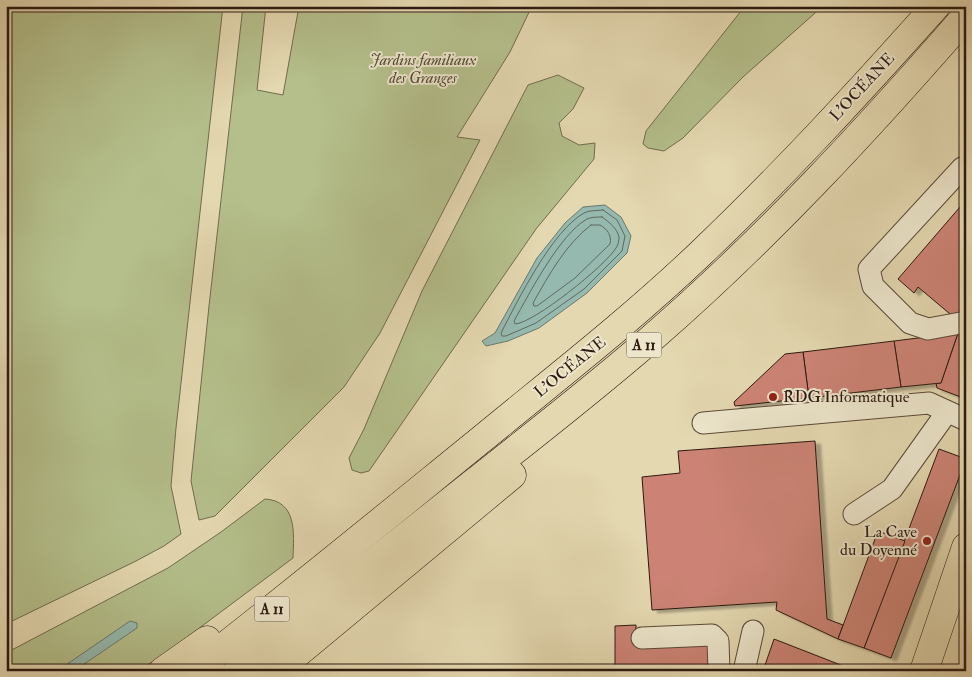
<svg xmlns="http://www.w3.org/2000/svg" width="972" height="677" viewBox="0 0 972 677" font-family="'IM FELL Double Pica',serif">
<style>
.green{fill:#b4bf8b;stroke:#706c4e}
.water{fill:#95b9ae;stroke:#6b796f}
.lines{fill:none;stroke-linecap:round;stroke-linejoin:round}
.shore{stroke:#60695f;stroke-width:1}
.building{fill:#cc8374;stroke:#2c1910;filter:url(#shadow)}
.minor-casing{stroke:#5a4938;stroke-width:23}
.major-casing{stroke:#2c1910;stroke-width:29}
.highway-casing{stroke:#2c1910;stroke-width:29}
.minor{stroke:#ede6cc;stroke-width:21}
.major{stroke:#e4d8b0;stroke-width:28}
.highway{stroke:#e4d8b0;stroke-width:28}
.poi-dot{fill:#8f2418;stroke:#ede6cc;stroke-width:2}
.labels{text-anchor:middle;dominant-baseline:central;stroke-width:4;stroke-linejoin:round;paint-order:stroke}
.shield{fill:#ede6cc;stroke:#665648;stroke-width:1}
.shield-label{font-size:15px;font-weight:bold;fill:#2c1910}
.park-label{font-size:16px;font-style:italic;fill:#554b35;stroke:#ede6cc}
.street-label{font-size:16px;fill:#2c1910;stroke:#ede6cc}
.poi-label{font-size:16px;fill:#2c1910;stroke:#ede6cc;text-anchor:start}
</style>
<defs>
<filter id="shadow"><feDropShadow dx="5.5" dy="3" stdDeviation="1" flood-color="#0004"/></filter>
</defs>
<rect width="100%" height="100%" fill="#e4d8b0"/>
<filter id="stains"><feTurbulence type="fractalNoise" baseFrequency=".004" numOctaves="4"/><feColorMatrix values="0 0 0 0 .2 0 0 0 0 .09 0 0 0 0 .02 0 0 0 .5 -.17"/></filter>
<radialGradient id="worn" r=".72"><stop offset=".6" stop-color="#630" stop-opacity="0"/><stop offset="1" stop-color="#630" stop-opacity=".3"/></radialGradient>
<g class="green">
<path d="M 6,6 L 223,6 L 176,428 L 171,486 L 181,534 L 164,546 L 136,561 L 6,624 Z"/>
<path d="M 243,6 L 266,6 L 257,90 L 283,95 L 299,6 L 532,6 L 510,52 L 457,137 L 480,140 L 380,333 L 344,387 L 215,516 L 199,520 L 191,481 L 209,306 Z"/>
<path d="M 745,6 L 823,6 L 743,77 L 683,138 L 664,151 L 648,148 L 643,144 L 646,131 Z"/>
<path d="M 558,75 L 584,88 L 573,109 L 559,123 L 562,136 L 579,145 L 595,143 L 594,159 L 536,229 L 369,471 L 361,473 L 352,470 L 349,458 L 364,429 L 422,291 L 528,85 Z"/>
<path d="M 265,499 C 297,501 294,533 293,558 L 170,650 L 138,671 L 6,671 L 6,653 L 168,568 L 221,532 Z"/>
</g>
<g class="water">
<path d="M 605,205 L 621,217 L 631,236 L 627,253 L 587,293 L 539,328 L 508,341 L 486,346 L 482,341 L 495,333 L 537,258 L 565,223 L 583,207 Z"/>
<path d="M 130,621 L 137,623 L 137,628 L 74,671 L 57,671 Z"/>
</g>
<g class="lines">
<g class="shore">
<path d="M 603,210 L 617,220 L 625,236 L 622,251 L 584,289 L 536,323 L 506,336 L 502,336 L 501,333 C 518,300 552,231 584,213 C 589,210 597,211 603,210 Z"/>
<path d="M 602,217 C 609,222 617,228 619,237 C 619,240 618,246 616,248 C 605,266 534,323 515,324 L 514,321 C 529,294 560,234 587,219 C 591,217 597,217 602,217 Z"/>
<path d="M 591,225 L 600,225 C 607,229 612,235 610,244 L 575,278 L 537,306 L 534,306 L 533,303 C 549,275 565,245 591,225 Z"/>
</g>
</g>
<g class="building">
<path d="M 966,200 L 966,307 L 956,319 L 918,287 L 914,293 L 898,279 Z"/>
<path d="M 966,332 L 966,399 L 937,388 L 936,383 L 941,383 L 958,333 Z"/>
<path d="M 958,333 L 941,383 L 901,387 L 894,341 Z"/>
<path d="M 894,341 L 901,387 L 809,398 L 803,352 Z"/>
<path d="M 803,352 L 809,398 L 735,406 L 734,402 L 785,354 Z"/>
<path d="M 815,441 L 827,619 L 843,625 L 838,639 L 776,610 L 777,602 L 652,610 L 642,477 L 680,473 L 678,451 Z"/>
<path d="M 939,449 L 966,459 L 891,658 L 864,648 Z"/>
<path d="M 878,531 L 905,541 L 864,648 L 838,639 Z"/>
<path d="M 636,625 L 636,643 L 710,639 L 711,671 L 638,671 L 638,667 L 615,668 L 615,626 Z"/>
<path d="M 774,639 L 856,671 L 763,671 Z"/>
</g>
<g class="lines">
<defs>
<g id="minor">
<path d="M 962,168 L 869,269 L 873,286 L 910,323 L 928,329 L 966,322"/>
<path d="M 703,423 L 929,403 L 966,420"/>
<path d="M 854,514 L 892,489 L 947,412"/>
<path d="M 642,638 L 712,635 L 718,641 L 719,671"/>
<path d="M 744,671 L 753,631"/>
</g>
<path id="major" d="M 924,671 L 966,547"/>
<g id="highway">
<path d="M 163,671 L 207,640"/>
<path d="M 193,671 C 291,595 387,516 483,438 C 556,378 632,319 701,253 C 783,175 860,91 936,6"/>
<path d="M 237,671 C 317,608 396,544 476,481 C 535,434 596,387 652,338 C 765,240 868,129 966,16"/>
<path d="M 276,671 L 512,475"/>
</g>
</defs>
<use href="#minor" class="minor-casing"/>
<use href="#major" class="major-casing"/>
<use href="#highway" class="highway-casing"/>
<use href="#minor" class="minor"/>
<use href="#major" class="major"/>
<use href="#highway" class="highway"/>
</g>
<g class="poi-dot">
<circle cx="773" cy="397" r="5"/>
<circle cx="927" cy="541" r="5"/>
</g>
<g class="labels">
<g class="shield">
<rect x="626.5" y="332.5" width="35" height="25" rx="4"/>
<rect x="254.5" y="596.5" width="35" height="25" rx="4"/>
</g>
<g class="shield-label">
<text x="644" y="345">A 11</text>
<text x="272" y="609">A 11</text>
</g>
<g class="park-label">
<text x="423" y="60">Jardins familiaux<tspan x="423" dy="18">des Granges</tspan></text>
</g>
<g class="street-label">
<text transform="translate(862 87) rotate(-47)">L’OCÉANE</text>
<text transform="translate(570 367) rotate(-39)">L’OCÉANE</text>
</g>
<g class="poi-label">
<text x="783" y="397">RDG Informatique</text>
<text x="917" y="532" text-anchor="end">La Cave<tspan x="917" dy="18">du Doyenné</tspan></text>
</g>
</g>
<rect width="972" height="677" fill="none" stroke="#e4d8b0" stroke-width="25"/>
<rect x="8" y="8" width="957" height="662" fill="none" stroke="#2c1910" stroke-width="2.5"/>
<rect x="12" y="12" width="947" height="652" fill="none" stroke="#2c1910"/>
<rect width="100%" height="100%" filter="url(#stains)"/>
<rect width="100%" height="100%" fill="url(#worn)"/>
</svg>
